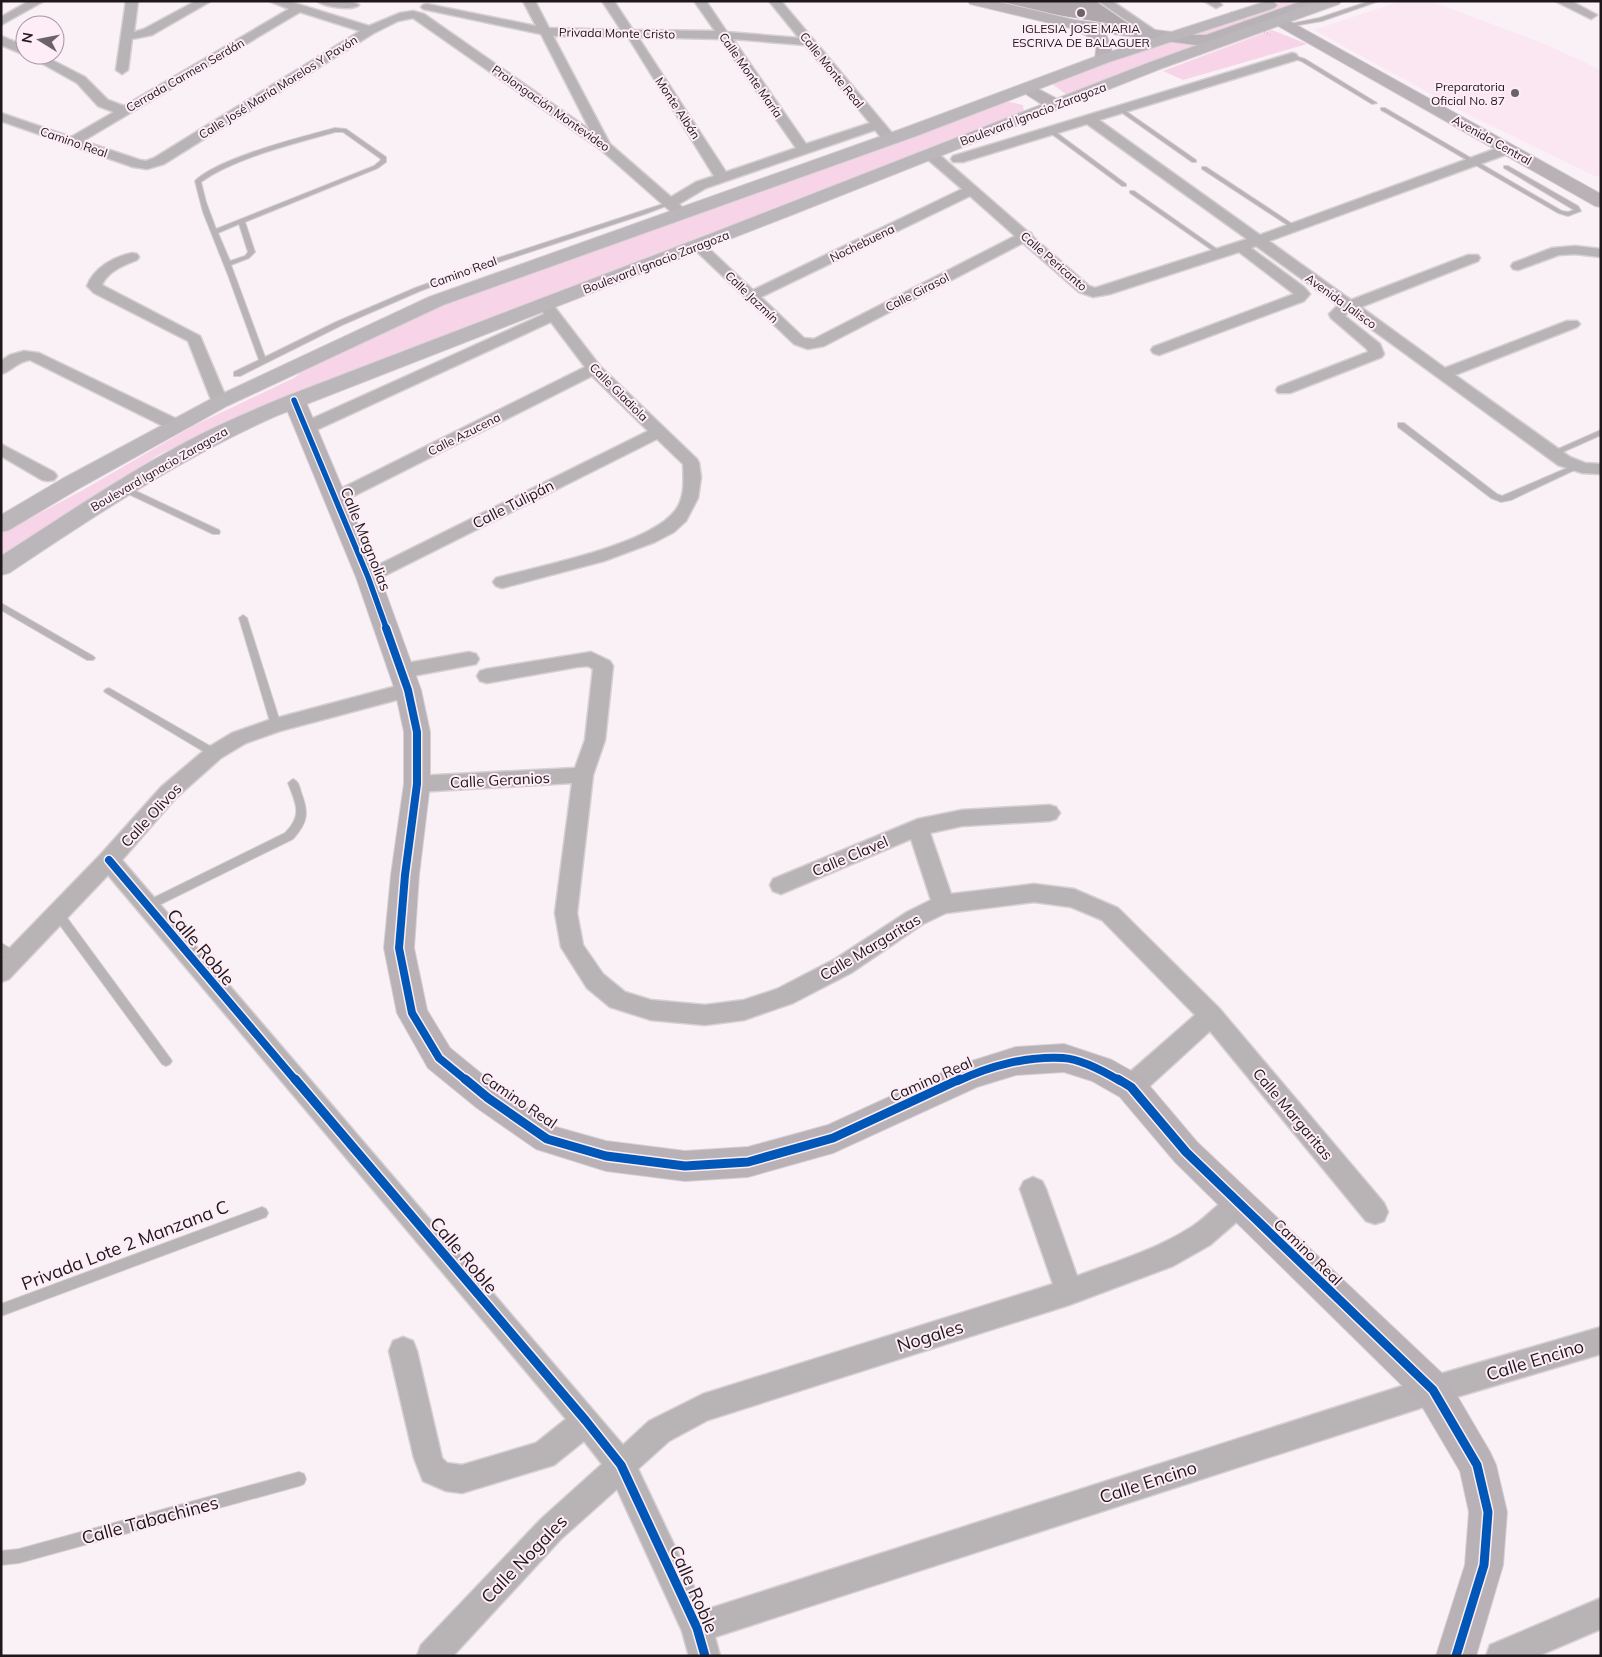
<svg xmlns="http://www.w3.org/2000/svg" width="1602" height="1657" viewBox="0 0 1602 1657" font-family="Mulish,sans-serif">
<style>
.built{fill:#fbe7f2}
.green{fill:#f8d4e8}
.building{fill:#afa7ac}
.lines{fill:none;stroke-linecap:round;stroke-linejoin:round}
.lane-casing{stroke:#d6cfd3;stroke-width:2}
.street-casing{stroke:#d6cfd3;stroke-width:3}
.secondary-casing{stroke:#d6cfd3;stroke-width:2}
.primary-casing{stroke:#d6cfd3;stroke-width:2}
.lane{fill:#b8b3b5;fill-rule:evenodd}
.street{fill:#b8b3b5;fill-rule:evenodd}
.secondary{fill:#b8b1b5;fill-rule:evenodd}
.primary{fill:#bbb6b9;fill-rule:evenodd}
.path-bridge{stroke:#b6b1b4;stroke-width:2;stroke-dasharray:0.5 2.5;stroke-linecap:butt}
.cycleway-far2-casing{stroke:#feedf6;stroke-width:8}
.cycleway-far1-casing{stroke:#feedf6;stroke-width:11}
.cycleway-casing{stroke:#feedf6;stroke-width:12}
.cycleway-far2{stroke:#0057b8;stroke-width:5.5}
.cycleway-far1{stroke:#0057b8;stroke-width:8}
.cycleway{stroke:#0057b8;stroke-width:9}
.poi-dot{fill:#6b6368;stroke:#feedf6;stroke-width:2}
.labels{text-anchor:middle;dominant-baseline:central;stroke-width:4;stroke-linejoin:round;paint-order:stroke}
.far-poi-label{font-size:12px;fill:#1e171b;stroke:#feedf6}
.far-street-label{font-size:12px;fill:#1e171b;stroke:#feedf6}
.street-label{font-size:15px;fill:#1e171b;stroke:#feedf6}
.near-street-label{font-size:18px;fill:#1e171b;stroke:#feedf6}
</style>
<rect width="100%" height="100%" fill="#faf1f6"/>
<path class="built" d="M 1401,1 L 1430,1 L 1547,45 L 1601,70 L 1601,175 L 1597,177 L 1471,116 L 1314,30 Z"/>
<g class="green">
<path d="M 1284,1 L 1313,1 L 1209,36 L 1182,35 Z"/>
<path d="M 1272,30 L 1307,44 L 1183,80 L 1163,71 Z"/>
<path d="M 1172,40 L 1203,44 L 1067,95 L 1051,83 Z"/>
<path d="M 1001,100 L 1023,105 L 1024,112 L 463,328 L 218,427 L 160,454 L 1,558 L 1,534 L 83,490 L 195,425 L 294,378 L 326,353 L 421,309 L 885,148 Z"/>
</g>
<path class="building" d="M 1097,1 L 1135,27 L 1123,26 L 1039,12 L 1000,2 Z"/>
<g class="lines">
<defs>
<g id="lane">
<path d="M 1370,1 L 1379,1 L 1322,21 L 1287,27 L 1284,25 L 1319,18 Z"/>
<path d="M 1292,55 L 1305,59 L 1377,103 L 1372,104 L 1301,61 L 1290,58 L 1289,57 Z"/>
<path d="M 1120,107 L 1196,160 L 1196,162 L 1192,162 L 1118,110 L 1117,109 Z"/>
<path d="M 1381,108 L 1385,108 L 1562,211 L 1568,212 L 1574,210 L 1504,168 L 1504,166 L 1508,166 L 1578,206 L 1581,211 L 1568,216 L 1558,213 L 1381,110 Z"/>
<path d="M 335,128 L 346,129 L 386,157 L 386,162 L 378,168 L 245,222 L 255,252 L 249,258 L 231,265 L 265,357 L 336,322 L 415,288 L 498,258 L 669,202 L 674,203 L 645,214 L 475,270 L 420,291 L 342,325 L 240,376 L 234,376 L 234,372 L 259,360 L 228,275 L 203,212 L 195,181 C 218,158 301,137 335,128 ZM 335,132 L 343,132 L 381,159 L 380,161 L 374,166 L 216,229 L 206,202 L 201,182 C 236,157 294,144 335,132 ZM 239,224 L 248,252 L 245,256 L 230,261 L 218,233 Z"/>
<path d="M 1049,130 L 1053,130 L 1126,184 L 1126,186 L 1122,186 L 1049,132 Z"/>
<path d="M 1202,167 L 1206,167 L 1297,227 L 1292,228 L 1202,169 Z"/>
<path d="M 1130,191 L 1134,191 L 1224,254 L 1219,255 L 1130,193 Z"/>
<path d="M 1398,423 L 1404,423 L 1497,494 L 1502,496 L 1574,465 L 1577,465 L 1581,467 L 1511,500 L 1501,502 L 1491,498 L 1398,427 Z"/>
<path d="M 1601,430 L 1601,435 L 1556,455 L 1550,455 L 1549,453 Z"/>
<path d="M 123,485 L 219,530 L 220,532 L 219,534 L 213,534 L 120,490 L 120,486 Z"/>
<path d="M 1,603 L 93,656 L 95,658 L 93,660 L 87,660 L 1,610 Z"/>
<path d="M 243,615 L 247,618 L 281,725 L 279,727 L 276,728 L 271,725 L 239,618 Z"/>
<path d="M 109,688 L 217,750 L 219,753 L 217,756 L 211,756 L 106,693 L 104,691 L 106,689 Z"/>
<path d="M 293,779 C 299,782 299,786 301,792 C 309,813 308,822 293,839 L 151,909 L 143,909 L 142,906 L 143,903 L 285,833 C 303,815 296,804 288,783 Z"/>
<path d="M 58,910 L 62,911 L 170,1058 L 172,1061 L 170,1064 L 166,1066 L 162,1064 L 54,917 L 53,914 L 54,911 Z"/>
<path d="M 1,943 L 20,954 L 21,957 L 20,960 C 13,963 7,957 1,953 Z"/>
<path d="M 262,1207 L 266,1209 L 268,1213 L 266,1217 L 1,1316 L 1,1304 Z"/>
<path d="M 299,1472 L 304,1474 L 306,1479 L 304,1484 L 299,1486 L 19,1563 L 1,1565 L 1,1551 L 19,1549 Z"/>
</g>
<g id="street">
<path d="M 29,1 L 44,1 L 1,25 L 1,17 Z"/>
<path d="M 126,1 L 138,1 L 134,32 L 144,29 L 196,1 L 211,1 L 152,35 L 132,39 L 128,70 L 122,74 L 116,70 Z"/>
<path d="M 269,1 L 288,1 L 369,26 L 400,13 L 413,11 L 424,14 L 590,130 L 541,34 L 423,9 L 421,7 L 423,5 L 427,4 L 536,26 L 523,1 L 535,1 L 549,28 L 621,30 L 602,1 L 614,1 L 633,30 L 715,31 L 694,1 L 706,1 L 727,32 L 799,38 L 769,1 L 781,1 L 892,133 L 885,137 L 880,136 L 875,130 L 706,188 L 679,204 L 689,214 L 682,218 L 677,217 L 600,149 L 413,18 L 398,21 L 374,33 L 164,164 L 147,169 L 133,167 L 1,121 L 1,113 L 71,137 L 114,112 L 98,106 L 77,83 L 27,55 L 42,55 L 85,77 L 108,100 L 124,106 L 289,9 ZM 300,12 L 360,31 L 154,158 L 146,161 L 140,160 L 83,141 ZM 553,36 L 628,37 L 714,176 L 696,182 L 671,197 L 610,144 ZM 638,37 L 720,39 L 796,148 L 726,172 ZM 733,39 L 805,45 L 870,123 L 806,144 Z"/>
<path d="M 317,1 L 351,1 L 359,5 C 352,11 325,7 317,1 Z"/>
<path d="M 1098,1 L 1112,1 L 1159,33 L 1153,37 L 1149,36 Z"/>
<path d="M 1204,1 L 1218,1 L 1222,5 L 1216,8 Z"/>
<path d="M 1555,1 L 1571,1 L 1597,15 L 1591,19 Z"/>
<path d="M 1,36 L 25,46 L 25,55 L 1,45 Z"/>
<path d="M 1292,53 L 1296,54 L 1298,57 L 1296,60 L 1099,120 L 1260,235 L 1503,146 L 1513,146 L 1515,149 L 1513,152 L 1269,241 L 1351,300 L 1468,255 L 1478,255 L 1480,258 L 1478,261 L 1361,307 L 1445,368 L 1567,321 L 1577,321 L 1580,324 L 1577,327 L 1455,375 L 1570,457 L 1585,463 L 1601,464 L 1601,474 L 1582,473 L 1558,465 L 1348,312 L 1345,316 L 1380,344 L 1384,354 L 1382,357 L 1290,393 L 1278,393 L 1276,390 L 1278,387 L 1368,352 L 1367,349 L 1331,318 L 1329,314 L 1338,305 L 1256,246 L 1251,248 L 1304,287 L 1310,294 L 1304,301 L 1159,355 L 1153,353 L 1151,350 L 1153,347 L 1294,294 L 1239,252 L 1110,294 L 1093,297 L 1079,292 L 1023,243 L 824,346 L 808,349 L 794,344 L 691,246 L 693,243 L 703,243 L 753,290 L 962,189 L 925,157 L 923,154 L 930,150 L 935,151 L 1028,232 L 1031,233 L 1033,237 L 1089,286 L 1095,288 L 1247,239 L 1087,124 L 963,162 L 953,162 L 951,159 L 953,156 ZM 970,196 L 1015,236 L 814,339 L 804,338 L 761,297 Z"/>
<path d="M 1575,246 L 1601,249 L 1601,257 L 1575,254 L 1559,255 L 1518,270 L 1513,269 L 1511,266 L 1513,263 L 1552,248 Z"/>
<path d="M 132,253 L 137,254 L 139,257 L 137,260 C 124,265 108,271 102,285 L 200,336 L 228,402 L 226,405 L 214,405 L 212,402 L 188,341 L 94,293 L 87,286 C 94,268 113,257 132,253 Z"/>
<path d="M 545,299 L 550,301 L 600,366 L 697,459 L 699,463 L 701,477 L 698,498 L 686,521 L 674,532 L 655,542 L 604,561 L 502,588 L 496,586 L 493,582 L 496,578 C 539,566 646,546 674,512 C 685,500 684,480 683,464 L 657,439 L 374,581 L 368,583 L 362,581 L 359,577 L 362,573 L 648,431 L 592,376 L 340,503 L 334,505 L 328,503 L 325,499 L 328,495 L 585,367 L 551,322 L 312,432 L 300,432 L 298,428 L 300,424 L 544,314 L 537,304 L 540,301 Z"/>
<path d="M 24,351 L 39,353 L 181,421 L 183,425 L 181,429 L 169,429 L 30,360 C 18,361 12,371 1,374 L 1,361 L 10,355 Z"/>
<path d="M 1,444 L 54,472 L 57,476 L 54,480 L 48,481 L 42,480 L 1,456 Z"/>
<path d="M 469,652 L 476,654 L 479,659 L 476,664 L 402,678 L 395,676 L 392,671 L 395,666 L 402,664 Z"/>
<path d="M 591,652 L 610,661 L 613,666 L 605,740 L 593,775 L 577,913 L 583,945 L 603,974 L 625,992 L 651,1000 L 705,1005 L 744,1000 L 777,989 L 835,959 L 907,912 L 931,900 L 911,839 L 781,894 L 773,891 L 770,885 L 773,879 L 918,819 L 962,810 L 1049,805 L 1056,807 L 1060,813 L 1056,819 L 1049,821 L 962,826 L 930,833 L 951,894 L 1034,884 L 1074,889 L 1118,908 L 1219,1008 L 1384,1203 L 1388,1212 L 1384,1221 L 1375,1224 L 1366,1221 L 1210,1031 L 1140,1095 L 1131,1098 L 1122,1095 L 1119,1087 L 1122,1079 L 1195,1015 L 1102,920 L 1071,907 L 1034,902 L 946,913 L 923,924 L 851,973 L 793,1003 L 744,1020 L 705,1025 L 651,1020 L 610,1007 L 587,988 L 561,947 L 555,913 L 572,783 L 417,792 L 410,790 L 407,784 L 410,778 L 417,776 L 575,768 L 585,740 L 593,669 L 588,666 L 577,667 L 487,683 L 480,681 L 477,676 L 480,671 L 487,669 Z"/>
<path d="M 408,683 L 415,685 L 418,690 L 415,695 L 280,731 L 246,743 L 221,758 L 175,799 L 122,860 L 623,1445 L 649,1421 L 703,1394 L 1053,1284 L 1020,1189 L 1024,1181 L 1033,1177 L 1042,1181 L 1046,1189 L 1077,1276 C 1115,1262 1155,1250 1190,1228 C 1207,1218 1220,1199 1239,1192 L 1248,1196 L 1252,1204 L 1248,1212 L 1210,1245 L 1173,1266 L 1069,1305 L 708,1420 L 669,1441 L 638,1469 L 705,1610 L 1433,1376 L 1601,1327 L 1601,1354 L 1433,1404 L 715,1637 L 720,1656 L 689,1656 L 682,1631 L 617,1489 L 561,1539 L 453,1656 L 417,1656 L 421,1645 L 541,1519 L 602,1464 L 584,1441 L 554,1465 L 462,1493 L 446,1491 L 423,1481 L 414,1458 L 389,1351 L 393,1341 L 403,1337 L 413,1341 L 417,1351 L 442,1458 L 447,1463 L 462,1465 L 536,1443 L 566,1419 L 108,875 L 9,979 L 1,982 L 1,957 L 101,854 L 161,787 L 207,748 L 232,733 L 269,720 Z"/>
<path d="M 1601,1598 L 1601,1629 L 1538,1656 L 1486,1656 L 1490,1645 Z"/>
</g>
<g id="secondary">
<path d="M 968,1 L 995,1 L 1075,20 L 1196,35 L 1206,35 L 1302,1 L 1340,1 L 1338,4 L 1313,7 L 1284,18 L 1601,194 L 1601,207 L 1595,206 L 1271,22 L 1214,42 L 1196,45 L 1105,33 C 1110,42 1115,53 1109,62 L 1097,62 L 1095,59 L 1096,49 L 1092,39 L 1074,29 L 970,4 Z"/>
<path d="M 1027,83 L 1061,101 L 1063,105 L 1061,109 L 1049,109 L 1021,91 L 1019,88 L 1021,85 Z"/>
<path d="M 294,394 L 301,396 L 305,400 L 380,577 L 421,690 L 430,732 L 430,784 L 419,875 L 414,948 L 427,1010 L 450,1048 L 499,1088 L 556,1127 L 606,1141 L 685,1151 L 748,1147 L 828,1125 L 959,1065 L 1016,1047 L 1064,1044 L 1112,1060 L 1142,1077 L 1197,1142 L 1446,1377 L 1490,1452 L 1496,1465 L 1507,1512 L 1503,1565 L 1476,1656 L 1436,1656 L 1465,1565 L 1469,1512 L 1460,1471 L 1420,1403 L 1175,1162 L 1120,1097 L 1092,1081 L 1064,1072 L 1016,1075 L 977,1087 L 833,1153 L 748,1177 L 685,1181 L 606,1171 L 536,1149 L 477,1108 L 428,1068 L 397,1013 L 384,948 L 391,875 L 404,784 L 404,732 L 395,690 L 356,577 L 283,400 L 287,396 Z"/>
</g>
<g id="primary">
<path d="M 1272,1 L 1277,5 L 1274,8 L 1109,62 L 916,136 L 443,305 L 227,406 L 78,489 L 9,530 L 1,532 L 1,515 L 62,479 L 213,398 L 429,297 L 904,128 L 1097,56 L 1264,2 Z"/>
<path d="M 1319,1 L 1341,1 L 1339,4 L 1160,69 L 794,214 L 276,416 C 181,458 96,515 9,573 L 1,575 L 1,556 C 62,517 122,476 186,442 C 219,424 253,410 287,396 L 710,234 L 1148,63 Z"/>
</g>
</defs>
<use href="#lane" class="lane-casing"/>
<use href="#street" class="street-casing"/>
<use href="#secondary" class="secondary-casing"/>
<use href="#primary" class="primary-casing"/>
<use href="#lane" class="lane"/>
<use href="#street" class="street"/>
<use href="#secondary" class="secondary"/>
<use href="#primary" class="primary"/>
<path class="path-bridge" d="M 1231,12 L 1270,35"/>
<defs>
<path id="cycleway-far2" d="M 294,400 L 368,577 L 387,630"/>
<g id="cycleway-far1">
<path d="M 386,628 L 408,690 L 417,732 L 417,784 L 405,875 L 399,948 L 412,1013 L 439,1058 L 467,1081"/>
<path d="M 109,860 L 296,1081"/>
<path d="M 958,1081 C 989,1066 1027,1056 1063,1058 C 1080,1059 1105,1072 1120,1081"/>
</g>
<g id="cycleway">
<path d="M 295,1079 L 586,1421 L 621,1465 L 697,1628 L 705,1656"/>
<path d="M 465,1079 L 488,1098 L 547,1139 L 606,1156 L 685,1166 L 748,1162 L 833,1138 L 960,1079"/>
<path d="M 1118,1079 L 1131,1087 L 1186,1152 L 1433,1390 L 1477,1465 L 1488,1512 L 1484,1565 L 1456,1656"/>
</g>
</defs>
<use href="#cycleway-far2" class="cycleway-far2-casing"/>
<use href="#cycleway-far1" class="cycleway-far1-casing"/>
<use href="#cycleway" class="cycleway-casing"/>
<use href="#cycleway-far2" class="cycleway-far2"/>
<use href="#cycleway-far1" class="cycleway-far1"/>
<use href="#cycleway" class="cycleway"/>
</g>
<g class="poi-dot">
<circle cx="1081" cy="13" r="5"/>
<circle cx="1515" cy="93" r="5"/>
</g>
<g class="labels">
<g class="far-poi-label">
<text x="1081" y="28">IGLESIA JOSE MARIA<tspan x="1081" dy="14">ESCRIVA DE BALAGUER</tspan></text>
<text x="1505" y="86" text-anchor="end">Preparatoria<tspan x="1505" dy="14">Oficial No. 87</tspan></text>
</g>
<g class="far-street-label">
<text transform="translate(617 33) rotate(1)">Privada Monte Cristo</text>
<text transform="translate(832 70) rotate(51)">Calle Monte Real</text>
<text transform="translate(185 75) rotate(-30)">Cerrada Carmen Serdán</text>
<text transform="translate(751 75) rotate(55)">Calle Monte María</text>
<text transform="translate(278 87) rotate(-32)">Calle José María Morelos Y Pavón</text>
<text transform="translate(551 108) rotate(35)">Prolongación Montevideo</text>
<text transform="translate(678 108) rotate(57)">Monte Albán</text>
<text transform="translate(1033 114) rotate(-21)">Boulevard Ignacio Zaragoza</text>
<text transform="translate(1492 140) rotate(29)">Avenida Central</text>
<text transform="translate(74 142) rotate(19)">Camino Real</text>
<text transform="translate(862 243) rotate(-26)">Nochebuena</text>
<text transform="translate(1054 261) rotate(41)">Calle Pericanto</text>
<text transform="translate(656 262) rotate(-21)">Boulevard Ignacio Zaragoza</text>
<text transform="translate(463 272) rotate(-20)">Camino Real</text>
<text transform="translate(917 292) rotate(-27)">Calle Girasol</text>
<text transform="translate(752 297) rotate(44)">Calle Jazmín</text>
<text transform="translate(1341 301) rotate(36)">Avenida Jalisco</text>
<text transform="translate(619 392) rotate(45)">Calle Gladiola</text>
<text transform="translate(464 434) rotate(-27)">Calle Azucena</text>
<text transform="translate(159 469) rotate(-30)">Boulevard Ignacio Zaragoza</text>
</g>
<g class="street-label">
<text transform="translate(513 504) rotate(-27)">Calle Tulipán</text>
<text transform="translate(366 539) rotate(68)">Calle Magnolias</text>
<text transform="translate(500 780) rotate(-3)">Calle Geranios</text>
<text transform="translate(151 815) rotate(-47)">Calle Olivos</text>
<text transform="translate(850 856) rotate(-23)">Calle Clavel</text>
<text transform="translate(870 947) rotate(-31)">Calle Margaritas</text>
<text transform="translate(931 1079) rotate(-24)">Camino Real</text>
<text transform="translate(519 1100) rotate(34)">Camino Real</text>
<text transform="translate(1293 1114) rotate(50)">Calle Margaritas</text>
<text transform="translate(1308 1252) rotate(44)">Camino Real</text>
</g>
<g class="near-street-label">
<text transform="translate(201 947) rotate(50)">Calle Roble</text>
<text transform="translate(125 1245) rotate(-21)">Privada Lote 2 Manzana C</text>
<text transform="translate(464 1255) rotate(50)">Calle Roble</text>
<text transform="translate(930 1336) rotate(-17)">Nogales</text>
<text transform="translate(1535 1360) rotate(-17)">Calle Encino</text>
<text transform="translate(1148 1482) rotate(-18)">Calle Encino</text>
<text transform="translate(150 1520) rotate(-15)">Calle Tabachines</text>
<text transform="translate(524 1559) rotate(-46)">Calle Nogales</text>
<text transform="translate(694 1589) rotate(66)">Calle Roble</text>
</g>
</g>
<rect width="1602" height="1657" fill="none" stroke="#1e171b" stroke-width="5"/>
<g transform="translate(40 40) rotate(280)"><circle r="24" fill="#feedf6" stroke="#a4979e"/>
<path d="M0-4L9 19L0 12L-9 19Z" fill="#6b6368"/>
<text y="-8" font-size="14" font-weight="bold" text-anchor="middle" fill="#1e171b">N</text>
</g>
</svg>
